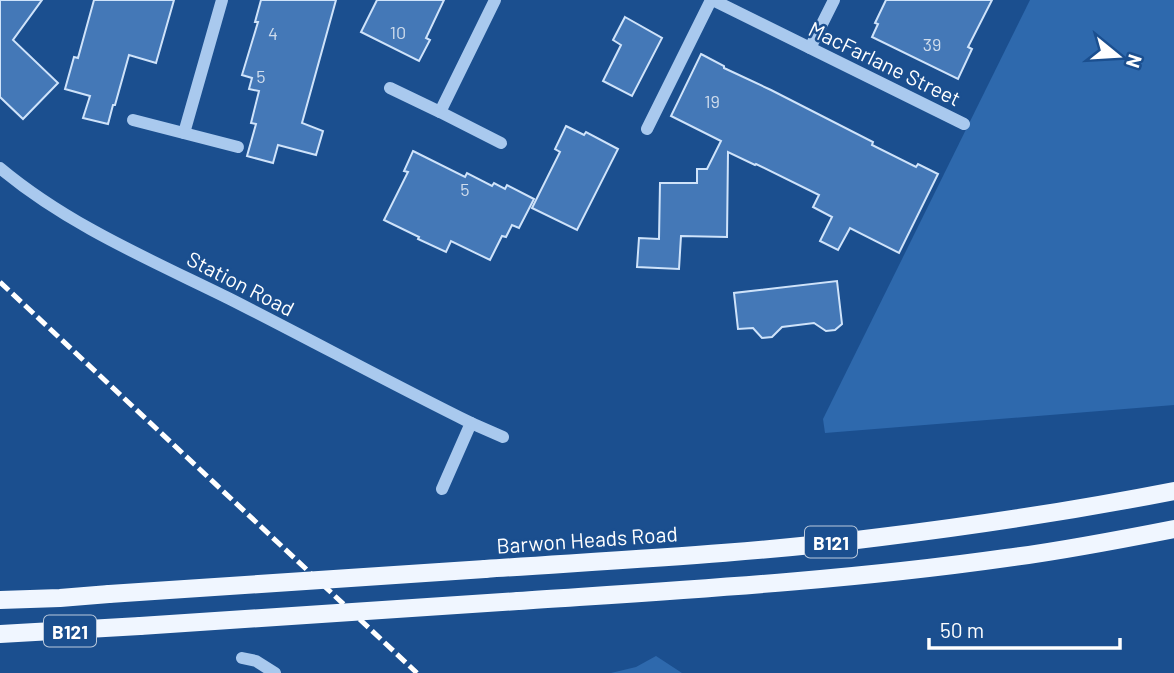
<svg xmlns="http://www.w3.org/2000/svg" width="1174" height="673" viewBox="0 0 1174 673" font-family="Barlow,sans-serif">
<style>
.green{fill:#2e69ad}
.building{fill:#4478b7;stroke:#cfe3fa;stroke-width:2}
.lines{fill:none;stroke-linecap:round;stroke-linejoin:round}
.minor{stroke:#a9c9ee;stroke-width:12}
.major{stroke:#f0f6ff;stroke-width:18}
.rail{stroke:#fff;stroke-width:5;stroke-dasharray:12 5;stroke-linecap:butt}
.major-bridge{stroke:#f0f6ff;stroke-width:18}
.labels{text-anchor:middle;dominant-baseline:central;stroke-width:5;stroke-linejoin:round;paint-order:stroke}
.number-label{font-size:18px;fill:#d0dded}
.shield{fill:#1b4f8f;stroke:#bbcadd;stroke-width:2}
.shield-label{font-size:19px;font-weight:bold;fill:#fff}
.street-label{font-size:21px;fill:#fff;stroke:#1b4f8f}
</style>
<rect width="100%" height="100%" fill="#1b4f8f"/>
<g class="green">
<path d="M 1030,0 L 1174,0 L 1174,405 L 825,433 L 823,419 Z"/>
<path d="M 656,656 L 682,673 L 611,673 L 636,667 Z"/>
</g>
<g class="building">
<path d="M 0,0 L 42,0 L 13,40 L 58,83 L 23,119 L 0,97 Z"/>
<path d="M 94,0 L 174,0 L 156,63 L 129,55 L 115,105 L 113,105 L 108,124 L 83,118 L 90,96 L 65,89 L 74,57 L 78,58 Z"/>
<path d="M 261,0 L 336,0 L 302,123 L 323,131 L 316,155 L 278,145 L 273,163 L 247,156 L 256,124 L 251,123 L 259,91 L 249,89 L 252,78 L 242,75 L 258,22 L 255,22 Z"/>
<path d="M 377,0 L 444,0 L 426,38 L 430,40 L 419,61 L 361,32 Z"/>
<path d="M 886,0 L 992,0 L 968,47 L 972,49 L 958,79 L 872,37 L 878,24 L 875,23 Z"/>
<path d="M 625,17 L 662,38 L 632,96 L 603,81 L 621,45 L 613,40 Z"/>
<path d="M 701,54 L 724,66 L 724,68 L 771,90 L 873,142 L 872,145 L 916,167 L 918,164 L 938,174 L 899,253 L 850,228 L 838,250 L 820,241 L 832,217 L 813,207 L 819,195 L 756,164 L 755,165 L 728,152 L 727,237 L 681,236 L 679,269 L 637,267 L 639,238 L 659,239 L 660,183 L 697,183 L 697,169 L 707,169 L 721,141 L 671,116 Z"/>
<path d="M 566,126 L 584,135 L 586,132 L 618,149 L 577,230 L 532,208 L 560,152 L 555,149 Z"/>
<path d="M 413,151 L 465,177 L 467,173 L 492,186 L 494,183 L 505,189 L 507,185 L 534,199 L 519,228 L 512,225 L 506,237 L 502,236 L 490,260 L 451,241 L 446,252 L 418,239 L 419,237 L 384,220 L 408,172 L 404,171 Z"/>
<path d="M 837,281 L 842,324 L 835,330 L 826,331 L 814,323 L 782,327 L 772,337 L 762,338 L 753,328 L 738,329 L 734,293 Z"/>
</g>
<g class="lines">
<g class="minor">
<path d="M 713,0 L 964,124"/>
<path d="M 810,48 L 834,0"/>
<path d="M 390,88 L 440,112 L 495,0"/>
<path d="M 440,112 L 501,143"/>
<path d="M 133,120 L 238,147"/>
<path d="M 647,129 L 711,0"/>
<path d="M 184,133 L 222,0"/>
<path d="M 0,168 C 68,225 151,260 230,299 C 311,340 390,383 471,423 L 442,489"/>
<path d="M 471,423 L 503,437"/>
<path d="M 242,658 L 256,661 L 275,673"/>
</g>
<g class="major">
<path d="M 485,569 C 617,560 749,554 881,537 C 979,525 1077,510 1174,491"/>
<path d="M 0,600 L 60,598 L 109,594"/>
<path d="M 518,601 C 681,590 844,581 1006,558 C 1062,551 1118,540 1174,529"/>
<path d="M 0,634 L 140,626"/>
</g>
<path class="rail" d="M 0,282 L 417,673"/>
<g class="major-bridge">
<path d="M 109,594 L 485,569"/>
<path d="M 140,626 L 518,601"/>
</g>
</g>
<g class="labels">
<g class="number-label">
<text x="398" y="32">10</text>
<text x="273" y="33">4</text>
<text x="932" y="44">39</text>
<text x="261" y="76">5</text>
<text x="712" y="101">19</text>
<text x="465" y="189">5</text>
</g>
<g class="shield">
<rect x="805" y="526.5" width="52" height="31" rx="5"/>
<rect x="44" y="615.5" width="52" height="31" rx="5"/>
</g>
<g class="shield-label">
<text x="831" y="542">B121</text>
<text x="70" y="631">B121</text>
</g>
<g class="street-label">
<text transform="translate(885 63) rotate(26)">MacFarlane Street</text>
<text transform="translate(241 283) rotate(27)">Station Road</text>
<text transform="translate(587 539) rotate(-4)">Barwon Heads Road</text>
</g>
</g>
<g transform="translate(1118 56) rotate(108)" stroke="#1b4f8f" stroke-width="5" paint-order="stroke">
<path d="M0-5L12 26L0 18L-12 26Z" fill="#ffffff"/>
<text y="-10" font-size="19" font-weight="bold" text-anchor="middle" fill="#ffffff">N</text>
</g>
<path d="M929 638v10h191v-10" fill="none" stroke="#ffffff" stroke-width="3.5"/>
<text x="940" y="638" font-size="21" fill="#ffffff" stroke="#1b4f8f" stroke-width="5" paint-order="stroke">50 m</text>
</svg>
